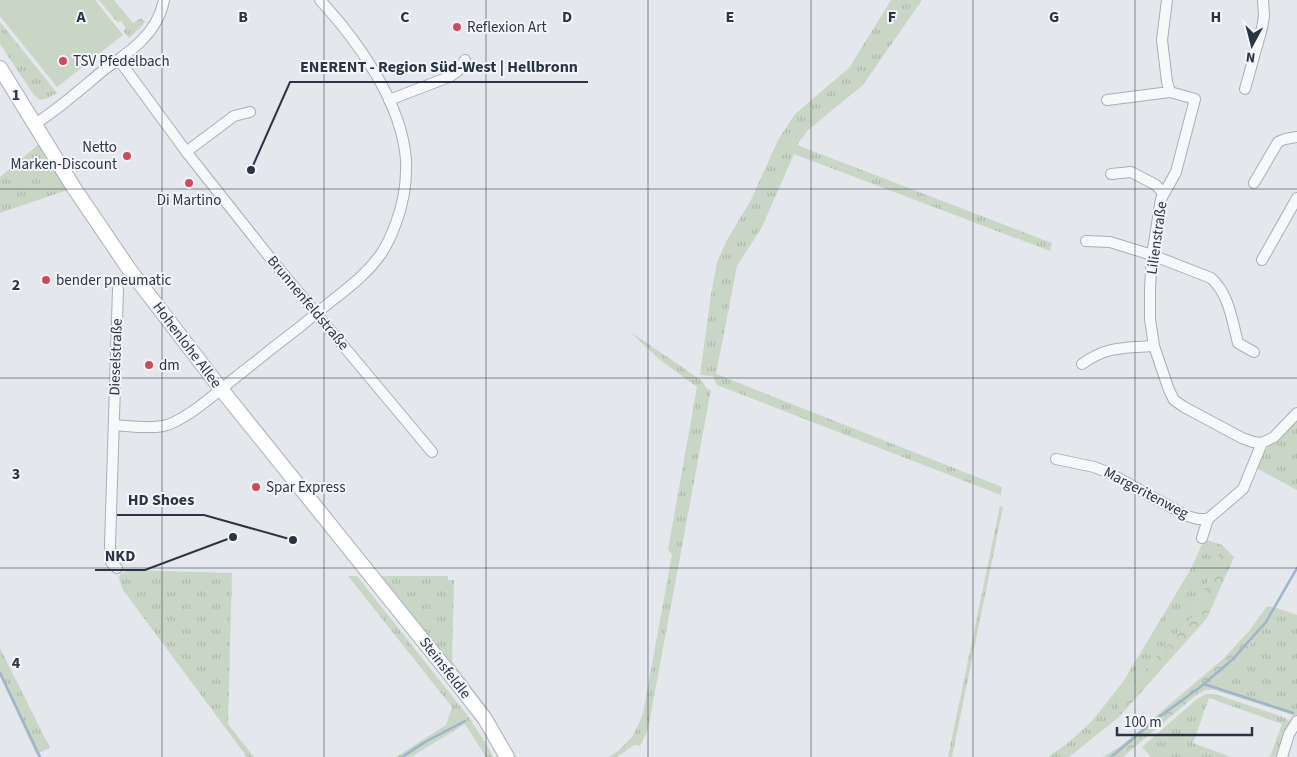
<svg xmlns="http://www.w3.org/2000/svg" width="1297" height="757" viewBox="0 0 1297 757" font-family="'Source Sans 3',sans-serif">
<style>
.grass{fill:url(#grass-tufts)}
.forest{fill:url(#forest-crowns)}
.pitch{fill:#c9d6c5}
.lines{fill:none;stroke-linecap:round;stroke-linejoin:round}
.stream{stroke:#9fb4cc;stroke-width:2.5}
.street-casing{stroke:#a9aeb7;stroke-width:12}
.secondary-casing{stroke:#a9aeb7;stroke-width:16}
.street{stroke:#f7f8fa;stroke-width:10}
.secondary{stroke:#fff;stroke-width:14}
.grid{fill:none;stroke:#2b3445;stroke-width:1;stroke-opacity:0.55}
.poi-dot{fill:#d1495b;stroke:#f4f6f9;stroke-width:2}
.labels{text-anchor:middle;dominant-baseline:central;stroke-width:4;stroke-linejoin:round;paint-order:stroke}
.poi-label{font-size:15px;fill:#2b3445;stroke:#f4f6f9;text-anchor:start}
.street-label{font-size:15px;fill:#2b3445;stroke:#f4f6f9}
.grid-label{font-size:16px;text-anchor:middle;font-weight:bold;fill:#2b3445;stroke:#f4f6f9;stroke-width:4;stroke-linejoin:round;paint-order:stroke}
.leader{fill:none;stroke:#2b3445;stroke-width:2}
.callout-dot{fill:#2b3445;stroke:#f4f6f9;stroke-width:2}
.callout-label{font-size:16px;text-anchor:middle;font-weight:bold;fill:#2b3445;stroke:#f4f6f9;stroke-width:4;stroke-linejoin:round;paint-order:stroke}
</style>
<defs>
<pattern id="grass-tufts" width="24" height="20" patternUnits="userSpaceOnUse" patternTransform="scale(1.25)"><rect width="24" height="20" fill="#c9d6c5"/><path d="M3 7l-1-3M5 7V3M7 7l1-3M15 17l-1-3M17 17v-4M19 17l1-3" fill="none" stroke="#adb8ab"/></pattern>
<pattern id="forest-crowns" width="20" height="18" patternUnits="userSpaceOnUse" patternTransform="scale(1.25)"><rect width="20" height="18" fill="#c9d6c5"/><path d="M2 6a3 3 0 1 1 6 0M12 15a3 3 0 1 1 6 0" fill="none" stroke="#adb8ab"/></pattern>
</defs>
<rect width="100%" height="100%" fill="#e4e7ec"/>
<g class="grass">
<path d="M 99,0 L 114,0 L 133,23 L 141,18 L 145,22 L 139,29 L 129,38 L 123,31 L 126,28 L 121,21 L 117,22 Z"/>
<path d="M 891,0 L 922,0 L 863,85 L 808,130 L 797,145 L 1052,243 L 1050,251 L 794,154 L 762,227 L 737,266 L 716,374 L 1002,487 L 1001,495 L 717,385 L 713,376 L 700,375 L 711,295 L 717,262 L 727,240 L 751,200 L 778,140 L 795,114 L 849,68 Z"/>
<path d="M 0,22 L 57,93 L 46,99 L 40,100 L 34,95 L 0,44 Z"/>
<path d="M 39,144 L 70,189 L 0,213 L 0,177 Z"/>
<path d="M 629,331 L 701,380 L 707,389 L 711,390 L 648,729 L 640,746 L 634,745 L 617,757 L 609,757 L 618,751 L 633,736 L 643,714 L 672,554 L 668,550 L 697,387 L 660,360 Z"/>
<path d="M 1297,420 L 1297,490 L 1256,468 L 1263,452 Z"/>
<path d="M 1000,506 L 1003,507 L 952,757 L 948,757 Z"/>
<path d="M 1204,539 L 1222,545 L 1195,614 L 1120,697 L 1119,717 L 1069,757 L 1048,757 L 1068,743 L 1091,722 L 1123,682 L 1192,567 Z"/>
<path d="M 128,570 L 232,573 L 228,724 L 254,757 L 247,757 L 123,590 L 119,579 L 120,574 Z"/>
<path d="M 348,576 L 357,576 L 468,716 L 488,747 L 493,757 L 486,757 L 465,724 L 411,757 L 396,757 L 446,725 L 452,707 Z"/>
<path d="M 379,576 L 448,576 L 448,580 L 454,580 L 452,661 L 490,712 L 516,757 L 511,757 Z"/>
<path d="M 1277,608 L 1297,615 L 1297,714 L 1296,716 L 1215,690 L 1205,690 L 1239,660 Z"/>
<path d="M 0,648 L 50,748 L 36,754 L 0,675 Z"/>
<path d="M 1206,694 L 1215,694 L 1283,717 L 1291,722 L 1278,756 L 1270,757 L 1282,724 L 1209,698 L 1193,743 L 1231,757 L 1151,757 L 1142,747 L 1197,699 Z"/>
</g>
<g class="forest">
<path d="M 1222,545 L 1234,557 L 1207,618 L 1119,717 L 1120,697 L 1195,614 Z"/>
<path d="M 1267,606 L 1277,608 L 1239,660 L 1205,690 L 1195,696 L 1123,757 L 1103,757 L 1122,745 L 1223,659 L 1249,631 Z"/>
</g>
<path class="pitch" d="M 0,0 L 95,0 L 123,35 L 57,87 L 0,16 Z"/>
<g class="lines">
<g class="stream">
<path d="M 0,673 L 40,757"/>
<path d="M 1204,684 L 1293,713"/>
<path d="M 402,757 L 425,742 L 465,721"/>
<path d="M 1111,757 L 1159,717 L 1199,688 L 1233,659 L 1266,622 L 1297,568"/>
</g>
<defs>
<g id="street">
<path d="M 1167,0 L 1162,40 L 1167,82 L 1170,92 L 1195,99 L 1176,172 L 1161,199 L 1152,255 L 1150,288 L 1150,319 L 1154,346 L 1169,390 L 1174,400 L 1184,407 L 1242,438 L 1253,442 L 1262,443"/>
<path d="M 119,60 L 188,154 L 275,264 L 432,452"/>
<path d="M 1245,89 L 1262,28 L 1264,16 L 1263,0"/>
<path d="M 389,100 L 449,77 L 458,71 L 465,60"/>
<path d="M 1107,100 L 1170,92"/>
<path d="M 35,124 C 60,108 82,88 105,69 C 117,60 131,52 142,40 C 153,29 161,15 164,0"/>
<path d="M 186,152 L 234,116 L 250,112"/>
<path d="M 1111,174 L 1131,172 L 1156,185 L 1163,193"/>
<path d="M 1254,183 L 1278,142 L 1285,139 L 1297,137"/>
<path d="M 1086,241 L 1110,242 L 1152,255 L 1211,278 C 1229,294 1232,320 1238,343 L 1254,352"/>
<path d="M 1262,260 L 1297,198"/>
<path d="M 1082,364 C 1107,346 1124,348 1154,346"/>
<path d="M 114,425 C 130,426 147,429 163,426 C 184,422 217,392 235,378 C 246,369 258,360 270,350 C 290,335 310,319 329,303 C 348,288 367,274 381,254 C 387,245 392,234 396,223 C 403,204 407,182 406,160 C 402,103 358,41 320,0"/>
<path d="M 1056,459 L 1094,467 L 1107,472 L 1187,516 L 1198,519 L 1208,519"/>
<path d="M 1202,538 L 1208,519 L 1243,489 L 1262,443 L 1274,437 L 1297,413"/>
<path d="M 117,568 L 111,562 L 110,545 L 118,289"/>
<path d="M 1282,757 L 1289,734 L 1297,721"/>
</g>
<path id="secondary" d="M 0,68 L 74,188 L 129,269 L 221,389 L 458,684 L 485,719 L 507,757"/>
</defs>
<use href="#street" class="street-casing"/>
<use href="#secondary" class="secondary-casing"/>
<use href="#street" class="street"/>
<use href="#secondary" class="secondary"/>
</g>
<path class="grid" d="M 162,0 L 162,757M 324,0 L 324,757M 486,0 L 486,757M 648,0 L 648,757M 811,0 L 811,757M 973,0 L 973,757M 1135,0 L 1135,757M 0,189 L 1297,189M 0,378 L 1297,378M 0,568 L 1297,568"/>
<g class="poi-dot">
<circle cx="457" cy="27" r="5"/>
<circle cx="63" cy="61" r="5"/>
<circle cx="127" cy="156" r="5"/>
<circle cx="189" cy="183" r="5"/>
<circle cx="46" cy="280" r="5"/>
<circle cx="149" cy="365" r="5"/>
<circle cx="256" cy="487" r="5"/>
</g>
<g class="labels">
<g class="poi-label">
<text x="467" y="27">Reflexion Art</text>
<text x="73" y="61">TSV Pfedelbach</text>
<text x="117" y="147" text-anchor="end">Netto<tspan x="117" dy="17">Marken-Discount</tspan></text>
<text x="189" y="200" text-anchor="middle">Di Martino</text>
<text x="56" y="280">bender pneumatic</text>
<text x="159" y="365">dm</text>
<text x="266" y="487">Spar Express</text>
</g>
<g class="street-label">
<text transform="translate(1157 238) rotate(-82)">Lilienstraße</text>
<text transform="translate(308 303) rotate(50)">Brunnenfeldstraße</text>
<text transform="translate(187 345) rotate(53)">Hohenlohe Allee</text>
<text transform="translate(116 357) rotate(-88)">Dieselstraße</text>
<text transform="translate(1146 493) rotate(28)">Margeritenweg</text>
<text transform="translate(445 668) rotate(52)">Steinsfeldle</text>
</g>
</g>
<g class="grid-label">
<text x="81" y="22">A</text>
<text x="243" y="22">B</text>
<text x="405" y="22">C</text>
<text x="567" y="22">D</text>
<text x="730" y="22">E</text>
<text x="892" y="22">F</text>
<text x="1054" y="22">G</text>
<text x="1216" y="22">H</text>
<text x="16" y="100">1</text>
<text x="16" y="290">2</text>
<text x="16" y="479">3</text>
<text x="16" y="668">4</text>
</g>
<path class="leader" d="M251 170L290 82H588M293 540L204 515H117M233 537L145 570H95"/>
<g class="callout-dot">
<circle cx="251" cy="170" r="5"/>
<circle cx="293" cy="540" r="5"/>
<circle cx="233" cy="537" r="5"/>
</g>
<g class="callout-label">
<text x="439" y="72">ENERENT - Region Süd-West | Hellbronn</text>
<text x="161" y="505">HD Shoes</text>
<text x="120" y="561">NKD</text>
</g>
<g transform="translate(1252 45) rotate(187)" stroke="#f4f6f9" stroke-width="4" paint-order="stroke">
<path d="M0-4L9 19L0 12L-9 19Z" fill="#2b3445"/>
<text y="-8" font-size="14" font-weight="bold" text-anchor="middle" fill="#2b3445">N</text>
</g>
<path d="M1117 727v8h135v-8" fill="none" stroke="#2b3445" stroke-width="2.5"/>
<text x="1124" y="727" font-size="15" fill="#2b3445" stroke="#f4f6f9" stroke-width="4" paint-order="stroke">100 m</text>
</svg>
